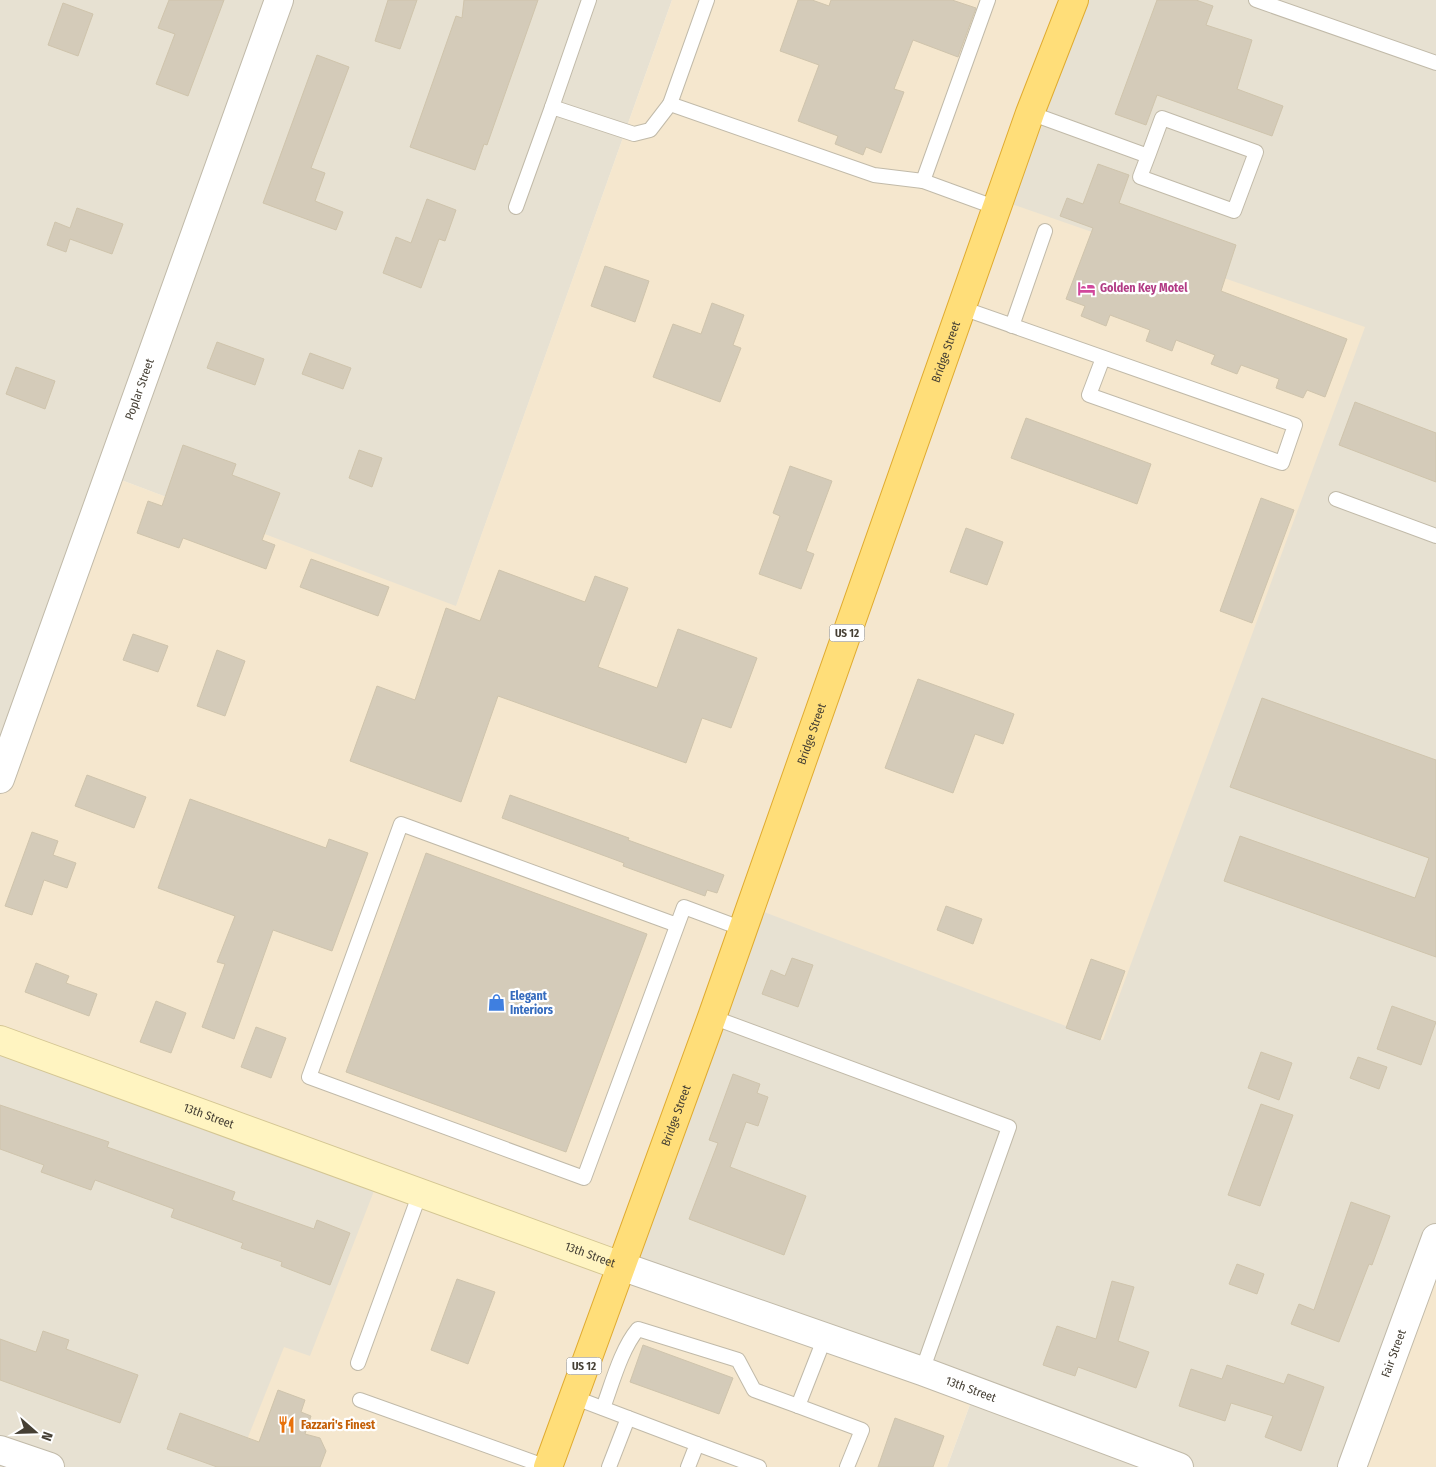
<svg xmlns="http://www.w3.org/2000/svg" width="1436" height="1467" viewBox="0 0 1436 1467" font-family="'Fira Sans Condensed',sans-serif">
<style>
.residential{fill:#e7e1d2}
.commercial{fill:#f5e7ce}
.building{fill:#d4cbb9;stroke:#cfc4ac}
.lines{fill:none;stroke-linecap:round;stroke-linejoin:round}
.service-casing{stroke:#c1baa9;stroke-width:16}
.minor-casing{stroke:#c1baa9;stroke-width:30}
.tertiary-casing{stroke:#c1baa9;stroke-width:30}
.secondary-casing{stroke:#d4c693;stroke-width:30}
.trunk-casing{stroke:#e0ab30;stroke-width:30}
.service{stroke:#fff;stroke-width:14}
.minor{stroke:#fff;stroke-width:28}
.tertiary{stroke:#fff;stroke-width:28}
.secondary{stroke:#fff4c1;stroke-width:28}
.trunk{stroke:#ffde79;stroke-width:28}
.labels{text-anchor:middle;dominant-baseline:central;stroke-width:4.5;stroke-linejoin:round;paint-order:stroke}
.shield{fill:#fff;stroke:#7d7971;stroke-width:1}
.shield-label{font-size:11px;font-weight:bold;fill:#453f34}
.hotel-label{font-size:12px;font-weight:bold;fill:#b23c85;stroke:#fff;text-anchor:start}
.street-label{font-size:12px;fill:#453f34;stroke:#fff}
.shop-label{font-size:12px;font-weight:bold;fill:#366cbe;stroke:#fff;text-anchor:start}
.food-label{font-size:12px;font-weight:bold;fill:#c56008;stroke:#fff;text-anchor:start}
</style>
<rect width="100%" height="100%" fill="#f2efe4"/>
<g class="residential">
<path d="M 0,0 L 672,0 L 456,607 L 108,475 L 0,779 Z"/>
<path d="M 1075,0 L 1436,0 L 1436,1237 L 1352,1467 L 947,1467 L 975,1391 L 548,1467 L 0,1467 L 0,1040 L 1000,200 Z"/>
</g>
<g class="commercial">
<path d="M 672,0 L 1074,0 L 1000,200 L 1365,327 L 1103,1040 L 751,907 L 621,1266 L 975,1391 L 947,1467 L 236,1467 L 284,1347 L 310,1356 L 379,1178 L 0,1040 L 0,779 L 108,475 L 456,606 Z"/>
<path d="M 1436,1238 L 1436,1467 L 1352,1467 Z"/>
</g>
<g class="building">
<path d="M 169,0 L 224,0 L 188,96 L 156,84 L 175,34 L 158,28 Z"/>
<path d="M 388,0 L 417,0 L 400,49 L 375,41 Z"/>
<path d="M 464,0 L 538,0 L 487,145 L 484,144 L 475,170 L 410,147 L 456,16 L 462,18 Z"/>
<path d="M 798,0 L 812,0 L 829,6 L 831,0 L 952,0 L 976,8 L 958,57 L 913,40 L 894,89 L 904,92 L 881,153 L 866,147 L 863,155 L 835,144 L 838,136 L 798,121 L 819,65 L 780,51 Z"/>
<path d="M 1157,0 L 1196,0 L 1213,6 L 1206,25 L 1252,40 L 1237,89 L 1283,106 L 1272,136 L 1157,95 L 1146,125 L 1115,114 Z"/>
<path d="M 63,3 L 93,14 L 78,56 L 48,45 Z"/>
<path d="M 317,55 L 349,67 L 311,168 L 325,173 L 315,201 L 343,212 L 336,230 L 263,203 Z"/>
<path d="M 1098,164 L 1129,175 L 1119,203 L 1236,245 L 1221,291 L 1347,339 L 1325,397 L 1307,390 L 1303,398 L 1276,388 L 1279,379 L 1241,365 L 1237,374 L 1211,364 L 1215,355 L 1176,340 L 1172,351 L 1146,341 L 1150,330 L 1110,315 L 1106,326 L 1081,316 L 1085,306 L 1066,299 L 1093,228 L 1060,216 L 1067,198 L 1083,204 Z"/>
<path d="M 427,199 L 456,210 L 445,241 L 439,239 L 421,288 L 383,273 L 396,237 L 411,243 Z"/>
<path d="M 77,208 L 123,224 L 112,254 L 70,239 L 66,252 L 47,245 L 55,222 L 70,228 Z"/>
<path d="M 605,266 L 649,281 L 635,322 L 591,306 Z"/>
<path d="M 712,303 L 744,315 L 733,345 L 741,348 L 720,402 L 653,377 L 673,324 L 701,334 Z"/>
<path d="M 217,342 L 264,359 L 255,385 L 207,368 Z"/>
<path d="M 310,353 L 351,368 L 343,389 L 302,374 Z"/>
<path d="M 16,367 L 55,381 L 45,409 L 6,394 Z"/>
<path d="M 1355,402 L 1436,433 L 1436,482 L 1339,445 Z"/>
<path d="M 1026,418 L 1151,464 L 1137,504 L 1011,458 Z"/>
<path d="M 183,445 L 236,464 L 232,475 L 280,493 L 262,540 L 275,545 L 266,569 L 183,538 L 179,548 L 137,533 L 148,501 L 162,506 Z"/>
<path d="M 359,450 L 382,458 L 372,487 L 349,478 Z"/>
<path d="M 790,466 L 832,481 L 806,551 L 814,554 L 801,589 L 759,574 L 780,516 L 773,513 Z"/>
<path d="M 1261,498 L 1294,510 L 1252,623 L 1220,611 Z"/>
<path d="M 966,528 L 1003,542 L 987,585 L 950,572 Z"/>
<path d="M 311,559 L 389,587 L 378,616 L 300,587 Z"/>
<path d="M 499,570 L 585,602 L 595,576 L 628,588 L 598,667 L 657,688 L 678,629 L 757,658 L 731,728 L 702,718 L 686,763 L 498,696 L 461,802 L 350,761 L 377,686 L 415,700 L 446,608 L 480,621 Z"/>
<path d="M 133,634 L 168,646 L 158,672 L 123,660 Z"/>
<path d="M 217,650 L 245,661 L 225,716 L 197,706 Z"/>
<path d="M 918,679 L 1014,714 L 1003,744 L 975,734 L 953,793 L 885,768 Z"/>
<path d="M 1262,698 L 1436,760 L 1436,957 L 1224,881 L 1240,836 L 1415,898 L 1429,858 L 1230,787 Z"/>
<path d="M 87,775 L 146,797 L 134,828 L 75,806 Z"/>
<path d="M 510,795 L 629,838 L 628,840 L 724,875 L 717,893 L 707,890 L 705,896 L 623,866 L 624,863 L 502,818 Z"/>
<path d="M 190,799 L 326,848 L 329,839 L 368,853 L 332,951 L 273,930 L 234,1039 L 202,1027 L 225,964 L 217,962 L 235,916 L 158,888 Z"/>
<path d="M 32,832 L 58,841 L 53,855 L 76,863 L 67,888 L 44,880 L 32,915 L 5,906 Z"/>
<path d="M 426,853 L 647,934 L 566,1152 L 346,1072 Z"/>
<path d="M 946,906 L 982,919 L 973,944 L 937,930 Z"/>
<path d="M 792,958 L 813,965 L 798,1007 L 762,994 L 771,970 L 785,976 Z"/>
<path d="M 1091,959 L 1125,971 L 1100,1040 L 1066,1028 Z"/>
<path d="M 36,963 L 69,976 L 66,983 L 97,994 L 89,1016 L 25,992 Z"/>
<path d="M 156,1001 L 186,1013 L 171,1053 L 140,1042 Z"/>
<path d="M 1392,1006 L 1436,1022 L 1421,1065 L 1377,1049 Z"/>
<path d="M 256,1027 L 286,1038 L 271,1078 L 241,1067 Z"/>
<path d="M 1261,1052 L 1292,1063 L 1279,1100 L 1248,1088 Z"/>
<path d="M 1358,1057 L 1387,1067 L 1379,1089 L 1350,1078 Z"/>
<path d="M 733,1074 L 760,1084 L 757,1093 L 768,1097 L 758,1126 L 746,1122 L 730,1167 L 806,1196 L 784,1255 L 689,1219 L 718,1143 L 709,1140 Z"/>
<path d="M 1261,1104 L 1293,1115 L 1260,1206 L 1228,1195 Z"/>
<path d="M 0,1105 L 109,1142 L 107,1147 L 235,1192 L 232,1200 L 314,1229 L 317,1220 L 350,1233 L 330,1285 L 281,1266 L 282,1262 L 241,1248 L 243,1243 L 171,1217 L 174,1209 L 95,1180 L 91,1190 L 41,1172 L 44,1165 L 0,1149 Z"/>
<path d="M 1351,1202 L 1390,1216 L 1372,1265 L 1369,1264 L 1339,1342 L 1291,1324 L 1299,1304 L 1314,1310 Z"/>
<path d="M 1237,1264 L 1264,1274 L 1257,1294 L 1229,1284 Z"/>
<path d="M 457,1279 L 495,1292 L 468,1364 L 431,1350 Z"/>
<path d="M 1112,1281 L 1134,1287 L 1118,1341 L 1149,1352 L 1136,1388 L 1078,1367 L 1075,1376 L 1043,1365 L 1057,1326 L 1096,1339 Z"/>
<path d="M 43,1331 L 69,1340 L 66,1349 L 138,1375 L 120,1423 L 0,1380 L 0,1339 L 36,1352 Z"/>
<path d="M 643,1345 L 733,1378 L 719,1414 L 630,1382 Z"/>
<path d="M 1227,1365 L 1284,1384 L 1288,1374 L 1324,1387 L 1301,1451 L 1265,1437 L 1273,1416 L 1231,1403 L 1225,1421 L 1179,1406 L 1191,1369 L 1222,1379 Z"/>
<path d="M 278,1390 L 305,1400 L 301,1412 L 311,1416 L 305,1434 L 320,1438 L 326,1451 L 320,1467 L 217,1467 L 167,1449 L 180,1413 L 259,1442 Z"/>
<path d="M 895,1418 L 944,1436 L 933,1467 L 878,1467 Z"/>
</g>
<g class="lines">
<defs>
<g id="service">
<path d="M 707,0 L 670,104 L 874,175 L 923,181"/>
<path d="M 988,0 L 923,181 L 997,208"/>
<path d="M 1256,0 L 1436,63"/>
<path d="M 552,107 L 589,0"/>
<path d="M 1030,113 L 1148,156 L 1140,177 L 1234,211 L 1256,152 L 1162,118 L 1148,156"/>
<path d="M 516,207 L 552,107 L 634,134 L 650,130 L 670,104"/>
<path d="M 962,308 L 1295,425 L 1282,463 L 1089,395 L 1103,358"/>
<path d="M 1012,326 L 1045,231"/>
<path d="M 1336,499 L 1436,536"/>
<path d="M 677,925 L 401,824 L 309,1077 L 584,1178 L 684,907 L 743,929"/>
<path d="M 712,1017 L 1009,1127 L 922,1371"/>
<path d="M 825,1337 L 798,1406 L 862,1430 L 847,1467"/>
<path d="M 358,1363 L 420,1193"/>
<path d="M 573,1397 L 697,1444 L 688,1467"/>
<path d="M 360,1400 L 547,1467"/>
<path d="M 603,1408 C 612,1384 621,1349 638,1329 L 738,1360 L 754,1390 L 798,1406"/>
<path d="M 697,1444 L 759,1467"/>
<path d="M 609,1467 L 628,1418"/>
</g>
<g id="minor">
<path id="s1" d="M 0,779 L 279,0"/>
<path d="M 0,1450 L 50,1467"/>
<path id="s2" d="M 1352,1467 L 1436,1238"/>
</g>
<g id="tertiary">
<path id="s3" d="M 621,1266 L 922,1371 L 1179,1467"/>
</g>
<g id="secondary">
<path id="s4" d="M 0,1040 L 621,1266"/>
</g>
<g id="trunk">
<path id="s5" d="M 548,1467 L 712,1017 L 1030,113 L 1074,0"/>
</g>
</defs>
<use href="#service" class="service-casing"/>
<use href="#minor" class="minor-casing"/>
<use href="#tertiary" class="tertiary-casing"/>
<use href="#secondary" class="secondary-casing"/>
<use href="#trunk" class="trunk-casing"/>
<use href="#service" class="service"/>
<use href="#minor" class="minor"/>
<use href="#tertiary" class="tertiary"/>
<use href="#secondary" class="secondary"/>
<use href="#trunk" class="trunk"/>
</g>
<defs>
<symbol id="hotel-bare" viewBox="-9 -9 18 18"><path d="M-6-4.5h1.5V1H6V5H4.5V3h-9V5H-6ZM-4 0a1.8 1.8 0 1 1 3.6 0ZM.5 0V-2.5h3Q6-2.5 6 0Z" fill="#d1479c" stroke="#fff" stroke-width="2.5" paint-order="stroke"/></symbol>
<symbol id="shop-bare" viewBox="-9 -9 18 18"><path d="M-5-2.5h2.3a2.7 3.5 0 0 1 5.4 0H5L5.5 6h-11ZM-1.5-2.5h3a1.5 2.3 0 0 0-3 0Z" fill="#3f7fe0" stroke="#fff" stroke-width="2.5" paint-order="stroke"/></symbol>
<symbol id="restaurant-bare" viewBox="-9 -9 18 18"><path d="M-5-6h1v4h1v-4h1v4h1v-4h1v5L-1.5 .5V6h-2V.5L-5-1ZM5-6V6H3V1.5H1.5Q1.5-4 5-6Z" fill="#e8710a" stroke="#fff" stroke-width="2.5" paint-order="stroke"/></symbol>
</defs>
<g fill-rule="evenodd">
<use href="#hotel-bare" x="1074" y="276" width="25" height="25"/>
<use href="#shop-bare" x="484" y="990" width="25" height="25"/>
<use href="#restaurant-bare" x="274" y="1412" width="25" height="25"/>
</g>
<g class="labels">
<g class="shield">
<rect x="829.5" y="624.5" width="35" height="17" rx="4"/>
<rect x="566.5" y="1357.5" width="35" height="17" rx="4"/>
</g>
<g class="shield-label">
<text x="847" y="633">US 12</text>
<text x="584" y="1366">US 12</text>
</g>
<g class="hotel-label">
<text x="1100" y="288">Golden Key Motel</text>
</g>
<g class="street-label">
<text stroke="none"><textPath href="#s5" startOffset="1184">Bridge Street</textPath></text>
<text stroke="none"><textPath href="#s1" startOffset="414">Poplar Street</textPath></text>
<text stroke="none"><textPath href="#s5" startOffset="779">Bridge Street</textPath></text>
<text stroke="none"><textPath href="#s5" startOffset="374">Bridge Street</textPath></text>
<text stroke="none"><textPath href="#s4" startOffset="222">13th Street</textPath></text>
<text stroke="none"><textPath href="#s4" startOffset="628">13th Street</textPath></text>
<text stroke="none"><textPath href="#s2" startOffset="121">Fair Street</textPath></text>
<text stroke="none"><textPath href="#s3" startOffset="371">13th Street</textPath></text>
</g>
<g class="shop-label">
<text x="510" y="996">Elegant<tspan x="510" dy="14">Interiors</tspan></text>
</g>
<g class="food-label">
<text x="301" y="1425">Fazzari's Finest</text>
</g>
</g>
<g transform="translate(35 1432) rotate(110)" stroke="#ffffff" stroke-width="4" paint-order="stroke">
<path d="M0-4L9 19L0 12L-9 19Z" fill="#453f34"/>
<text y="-8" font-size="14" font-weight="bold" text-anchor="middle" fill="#453f34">N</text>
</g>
</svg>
